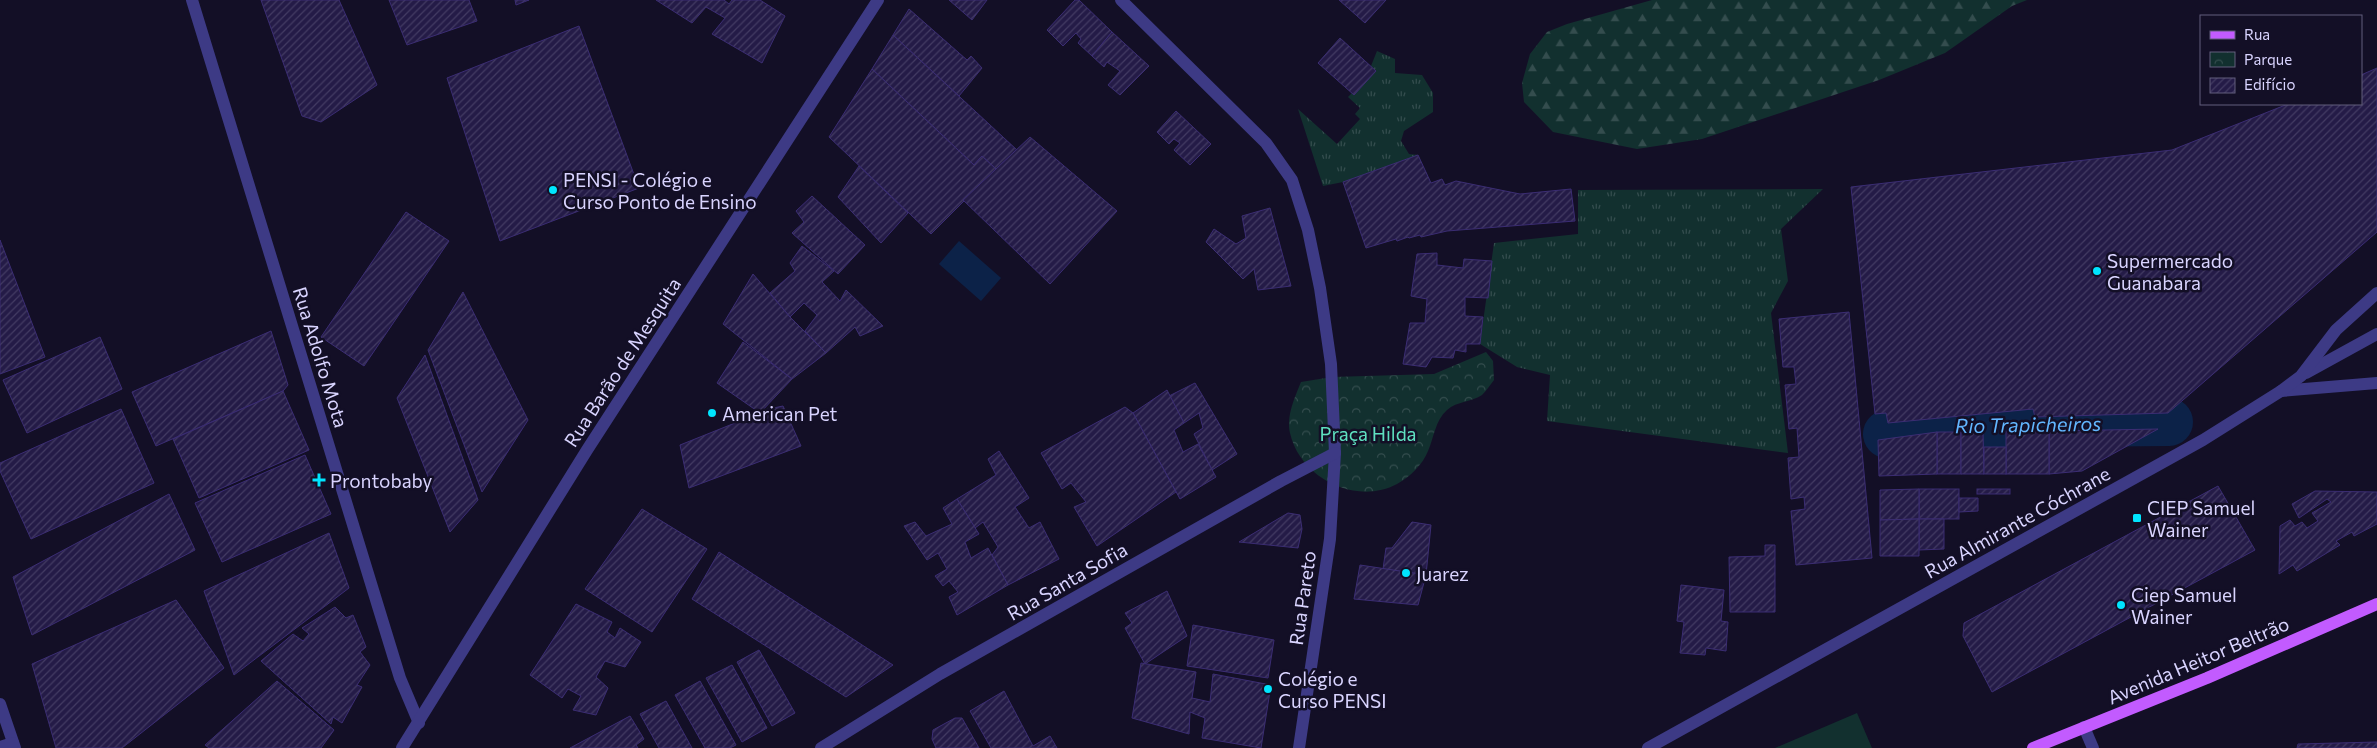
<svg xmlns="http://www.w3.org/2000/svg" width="2377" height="748" viewBox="0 0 2377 748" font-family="Commissioner,sans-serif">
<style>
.grass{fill:url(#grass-tufts)}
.forest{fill:url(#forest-firs)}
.park{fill:url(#park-crowns)}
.pitch{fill:#12302f}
.water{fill:#0c2248}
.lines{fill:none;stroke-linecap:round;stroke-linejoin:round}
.river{stroke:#0c2248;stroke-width:48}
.building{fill:url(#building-hatch);stroke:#3b2d73}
.minor{stroke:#3d3a85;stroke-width:12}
.major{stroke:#c25bff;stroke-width:12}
.poi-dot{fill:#00e5ff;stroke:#130f26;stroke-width:2}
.labels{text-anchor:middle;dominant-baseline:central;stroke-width:5;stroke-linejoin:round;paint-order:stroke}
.poi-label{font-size:19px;fill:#d9d4ff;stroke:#130f26;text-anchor:start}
.street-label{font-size:19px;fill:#d9d4ff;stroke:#130f26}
.park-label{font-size:19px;fill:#5fe0c0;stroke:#130f26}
.water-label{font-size:20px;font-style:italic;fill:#62b6ff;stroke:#130f26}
</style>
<defs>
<pattern id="grass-tufts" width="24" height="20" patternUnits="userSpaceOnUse" patternTransform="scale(1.25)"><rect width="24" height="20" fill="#12302f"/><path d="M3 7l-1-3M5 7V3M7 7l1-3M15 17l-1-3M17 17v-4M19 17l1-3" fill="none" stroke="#344d4e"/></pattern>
<pattern id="forest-firs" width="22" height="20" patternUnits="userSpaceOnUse" patternTransform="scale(1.25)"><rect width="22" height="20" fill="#12302f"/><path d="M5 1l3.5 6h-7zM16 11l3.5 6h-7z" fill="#344d4e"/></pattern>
<pattern id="park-crowns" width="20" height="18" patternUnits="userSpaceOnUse" patternTransform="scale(1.25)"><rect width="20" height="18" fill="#12302f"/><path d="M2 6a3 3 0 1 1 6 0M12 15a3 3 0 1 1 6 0" fill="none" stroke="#344d4e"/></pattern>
<pattern id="building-hatch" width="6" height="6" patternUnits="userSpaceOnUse" patternTransform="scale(1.25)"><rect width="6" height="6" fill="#241b47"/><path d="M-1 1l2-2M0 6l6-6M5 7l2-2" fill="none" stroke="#433b63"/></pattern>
</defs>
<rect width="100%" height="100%" fill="#130f26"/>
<g class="grass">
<path d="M 1377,51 L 1395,59 L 1395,73 L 1422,75 L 1433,93 L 1433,112 L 1404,131 L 1401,141 L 1409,154 L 1418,155 L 1343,182 L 1323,186 L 1298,109 L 1337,144 L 1360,119 L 1355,114 L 1360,108 L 1348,97 L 1352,93 L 1354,95 L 1376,71 L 1371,66 Z"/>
<path d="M 1823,189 L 1781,229 L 1788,281 L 1771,313 L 1788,453 L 1547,421 L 1550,375 L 1517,367 L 1480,344 L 1494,243 L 1578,234 L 1578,190 Z"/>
</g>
<path class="forest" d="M 1652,0 L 2027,0 L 2012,6 L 1945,53 L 1879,80 L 1702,139 L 1637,149 L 1553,132 L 1524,102 L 1522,83 L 1530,54 L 1547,32 L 1567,24 Z"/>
<path class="park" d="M 1486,352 L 1493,361 L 1494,380 C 1490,385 1486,391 1482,395 C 1472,402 1457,401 1447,410 C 1435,421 1434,437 1428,451 C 1423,464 1410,477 1397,484 C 1356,506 1300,478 1290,433 C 1286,416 1295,397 1301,382 L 1332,377 L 1434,374 Z"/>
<path class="pitch" d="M 1857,713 L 1872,748 L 1775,748 Z"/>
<path class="water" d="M 959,241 L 1001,278 L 981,301 L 939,264 Z"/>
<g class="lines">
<path class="river" d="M 1887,434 L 1959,424 L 2169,422"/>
</g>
<g class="building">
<path d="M 261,0 L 339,0 L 377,85 L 321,122 L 302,116 Z"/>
<path d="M 389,0 L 469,0 L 477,21 L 407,45 Z"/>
<path d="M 515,0 L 529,0 L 516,5 Z"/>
<path d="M 656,0 L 724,0 L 729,4 L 732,0 L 760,0 L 785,16 L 762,63 L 712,34 L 725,18 L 706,7 L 692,23 Z"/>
<path d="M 949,0 L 987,0 L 972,20 Z"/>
<path d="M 1075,0 L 1079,0 L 1112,32 L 1092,56 L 1078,43 L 1081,39 L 1076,33 L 1063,46 L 1047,30 Z"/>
<path d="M 1339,0 L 1386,0 L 1365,23 Z"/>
<path d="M 909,9 L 967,60 L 971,56 L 982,68 L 959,96 L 893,35 Z"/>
<path d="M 579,26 L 639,188 L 500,241 L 447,78 Z"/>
<path d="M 1112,32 L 1149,66 L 1120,95 L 1108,85 L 1120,71 L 1107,62 L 1104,67 L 1092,56 Z"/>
<path d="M 893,35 L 1017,150 L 996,169 L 982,156 L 974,165 L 872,69 Z"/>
<path d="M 1340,38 L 1376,71 L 1354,95 L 1318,63 Z"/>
<path d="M 2377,68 L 2377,232 L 2168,413 L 2035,417 L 2033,409 L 1888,423 L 1886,413 L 1875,414 L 1851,187 L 2172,150 L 2288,104 L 2361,104 L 2361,75 Z"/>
<path d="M 872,69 L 974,165 L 982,156 L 996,169 L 931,234 L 829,137 Z"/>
<path d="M 1176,111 L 1211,144 L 1190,165 L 1174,150 L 1180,143 L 1174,139 L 1169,144 L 1157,132 Z"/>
<path d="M 1030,137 L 1117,211 L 1050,284 L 963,200 Z"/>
<path d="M 1418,155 L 1431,183 L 1442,179 L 1445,185 L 1456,181 L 1520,194 L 1571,189 L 1575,221 L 1447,231 L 1421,237 L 1420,235 L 1409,238 L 1408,237 L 1397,241 L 1396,239 L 1366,248 L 1343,182 Z"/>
<path d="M 859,166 L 908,213 L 881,243 L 838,197 Z"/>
<path d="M 812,196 L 865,245 L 838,274 L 792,233 L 804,222 L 796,211 Z"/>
<path d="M 1270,208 L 1291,286 L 1258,290 L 1254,269 L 1243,279 L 1206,242 L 1214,229 L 1236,244 L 1246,238 L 1242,216 Z"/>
<path d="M 406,212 L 449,241 L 364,366 L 321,337 Z"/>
<path d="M 0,240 L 45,357 L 0,374 Z"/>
<path d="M 802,246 L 834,271 L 822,282 L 840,301 L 846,290 L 883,326 L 860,336 L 855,327 L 826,353 L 805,331 L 817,315 L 804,303 L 790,317 L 770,293 L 795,271 L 790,263 Z"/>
<path d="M 1437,253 L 1437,265 L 1463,268 L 1464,259 L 1492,261 L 1488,298 L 1465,297 L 1465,316 L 1483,317 L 1480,344 L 1466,344 L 1466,352 L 1455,350 L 1453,358 L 1432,357 L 1426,367 L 1403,364 L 1410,323 L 1425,323 L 1427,299 L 1411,296 L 1417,254 Z"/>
<path d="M 753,274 L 790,317 L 826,353 L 792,379 L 723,324 Z"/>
<path d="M 463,292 L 528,420 L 482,492 L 428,350 Z"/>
<path d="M 1849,312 L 1872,558 L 1796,565 L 1791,511 L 1805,509 L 1804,497 L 1791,499 L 1788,458 L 1799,457 L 1797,428 L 1789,429 L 1785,385 L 1796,384 L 1794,367 L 1783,367 L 1779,319 Z"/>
<path d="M 271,331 L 288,385 L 283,391 L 156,446 L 132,392 Z"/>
<path d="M 100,337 L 122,389 L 27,433 L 3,380 Z"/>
<path d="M 743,342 L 792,379 L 760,413 L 717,383 Z"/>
<path d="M 425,355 L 478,500 L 450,532 L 397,398 Z"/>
<path d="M 1195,383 L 1237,454 L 1212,470 L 1194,434 L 1203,428 L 1199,413 L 1184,423 L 1169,396 Z"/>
<path d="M 1167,390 L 1184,423 L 1174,430 L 1183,452 L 1198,444 L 1216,477 L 1180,499 L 1133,413 Z"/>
<path d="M 283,391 L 309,450 L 199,498 L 173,439 Z"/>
<path d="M 783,406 L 801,446 L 689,488 L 680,445 L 760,413 L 764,410 Z"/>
<path d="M 1125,407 L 1133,413 L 1176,492 L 1097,546 L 1074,507 L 1086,502 L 1071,483 L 1062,489 L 1041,453 Z"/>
<path d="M 121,409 L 154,483 L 31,539 L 0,471 L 0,463 Z"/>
<path d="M 2158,429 L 2082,471 L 2049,474 L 2049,431 Z"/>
<rect x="2006" y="431" width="43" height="43"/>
<rect x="1937" y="432" width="24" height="42"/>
<path d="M 1937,432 L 1937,474 L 1879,476 L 1878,440 Z"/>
<path d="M 1961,432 L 1983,432 L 1984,474 L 1961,474 Z"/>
<rect x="1984" y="447" width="22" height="27"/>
<path d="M 999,451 L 1029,498 L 1015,507 L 1029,528 L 1040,522 L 1059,559 L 1008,585 L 992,555 L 998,547 L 983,522 L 975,528 L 957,499 L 996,475 L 988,459 Z"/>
<path d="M 305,455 L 331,514 L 222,562 L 195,503 Z"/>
<path d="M 2218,486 L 2255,550 L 1992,692 L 1963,636 L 1964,623 Z"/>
<rect x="1919" y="489" width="40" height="30"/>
<path d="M 1919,489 L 1919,519 L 1880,520 L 1880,490 Z"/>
<rect x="1977" y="489" width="33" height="5"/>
<path d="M 2315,491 L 2377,492 L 2377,524 L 2354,536 L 2352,532 L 2336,541 L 2340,545 L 2297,571 L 2293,565 L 2279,574 L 2280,526 L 2290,520 L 2295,526 L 2302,522 L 2307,528 L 2318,521 L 2312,513 L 2331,502 L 2327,499 L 2299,518 L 2292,504 Z"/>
<path d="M 169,494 L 195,550 L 32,635 L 13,577 Z"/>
<path d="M 1959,498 L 1978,498 L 1978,511 L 1959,512 Z"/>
<path d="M 957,499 L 979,534 L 965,542 L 971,558 L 988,548 L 1008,585 L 957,615 L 949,597 L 958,592 L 949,581 L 943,586 L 935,576 L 947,569 L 938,553 L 927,560 L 904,526 L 915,522 L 926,536 L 952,524 L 943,508 Z"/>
<path d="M 642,509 L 707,549 L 652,632 L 585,589 Z"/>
<path d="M 1288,513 L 1300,515 L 1302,529 L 1298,548 L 1239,542 Z"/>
<path d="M 1919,519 L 1944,519 L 1944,549 L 1919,550 Z"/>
<path d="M 1919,519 L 1919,556 L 1880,556 L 1880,520 Z"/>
<path d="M 1412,522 L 1431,525 L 1426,575 L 1383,569 L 1386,548 L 1392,548 Z"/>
<path d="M 329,533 L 349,588 L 234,675 L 204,591 Z"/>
<path d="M 1765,545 L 1775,545 L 1775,612 L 1730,612 L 1729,557 L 1765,556 Z"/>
<path d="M 719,552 L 893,665 L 846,697 L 692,599 Z"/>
<path d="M 1360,565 L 1426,575 L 1418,605 L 1354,599 Z"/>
<path d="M 1681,585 L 1724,590 L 1721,621 L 1728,622 L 1726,651 L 1706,648 L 1705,655 L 1680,653 L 1684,622 L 1677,621 Z"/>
<path d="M 1167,591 L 1187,636 L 1145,664 L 1125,628 L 1132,623 L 1125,613 Z"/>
<path d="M 176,600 L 224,668 L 122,748 L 56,748 L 32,664 Z"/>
<path d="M 576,604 L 612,622 L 607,632 L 615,638 L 620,628 L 641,642 L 625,667 L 605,661 L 596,677 L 608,688 L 596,715 L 573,710 L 581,696 L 568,689 L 562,698 L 530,675 Z"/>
<path d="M 335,607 L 346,618 L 353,615 L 366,647 L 360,652 L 370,665 L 357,685 L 362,687 L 342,723 L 333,717 L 331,724 L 261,661 L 293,634 L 303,641 L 309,634 L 302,628 Z"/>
<path d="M 1193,625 L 1274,640 L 1268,678 L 1187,666 Z"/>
<path d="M 759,650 L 795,713 L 772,726 L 737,662 Z"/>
<path d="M 1141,663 L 1196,672 L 1192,698 L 1210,702 L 1213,674 L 1271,685 L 1261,748 L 1202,738 L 1205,718 L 1190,712 L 1189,734 L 1132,718 Z"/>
<path d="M 732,665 L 767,728 L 742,742 L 706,678 Z"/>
<path d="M 277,681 L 334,730 L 321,748 L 209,748 L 205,745 Z"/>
<path d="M 700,681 L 736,745 L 730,748 L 705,748 L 675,695 Z"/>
<path d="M 1004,691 L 1033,746 L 1050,736 L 1057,748 L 991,748 L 970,711 Z"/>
<path d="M 666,701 L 692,748 L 659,748 L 640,714 Z"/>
<path d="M 630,716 L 644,739 L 636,745 L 638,748 L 570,748 Z"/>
<path d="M 955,718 L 962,718 L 979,748 L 936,748 L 932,739 L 933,730 Z"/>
<path d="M 2377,742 L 2377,748 L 2297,748 L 2298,744 Z"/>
</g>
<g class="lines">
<g class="minor">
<path d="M 192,0 L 400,678 L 419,723"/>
<path d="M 1121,0 L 1266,143 L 1292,180 L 1308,230 L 1320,288 L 1331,364 L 1335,453 L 1330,539 L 1299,748"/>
<path d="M 2306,373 L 2377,334"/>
<path d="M 2281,391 L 2377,383"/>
<path d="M 0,704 L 15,748"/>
<path d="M 2084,727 L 2093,748"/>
<path d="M 0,747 L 13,743"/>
<path d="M 402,748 L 587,450 L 878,0"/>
<path d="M 821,748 L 940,674 L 1281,481 L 1335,453"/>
<path d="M 1648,748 L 2203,440 L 2281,391 L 2301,376 L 2336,330 L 2377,293"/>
</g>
<path class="major" d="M 2033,748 L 2207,678 L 2377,604"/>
</g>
<g class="poi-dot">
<circle cx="553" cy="190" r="5"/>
<circle cx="2097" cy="271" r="5"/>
<circle cx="712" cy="413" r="5"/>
<path d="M316.5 472.5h5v5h5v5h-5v5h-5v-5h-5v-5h5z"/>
<rect x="2132" y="513" width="10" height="10" rx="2.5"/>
<circle cx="1406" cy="573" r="5"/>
<circle cx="2121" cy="605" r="5"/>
<circle cx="1268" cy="689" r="5"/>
</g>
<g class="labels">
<g class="poi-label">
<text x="563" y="179">PENSI - Colégio e<tspan x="563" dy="22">Curso Ponto de Ensino</tspan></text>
<text x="2107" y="260">Supermercado<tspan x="2107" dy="22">Guanabara</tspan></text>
<text x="722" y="413">American Pet</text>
<text x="330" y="480">Prontobaby</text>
<text x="2147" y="507">CIEP Samuel<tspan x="2147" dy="22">Wainer</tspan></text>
<text x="1416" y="573">Juarez</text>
<text x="2131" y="594">Ciep Samuel<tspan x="2131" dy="22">Wainer</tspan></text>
<text x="1278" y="678">Colégio e<tspan x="1278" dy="22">Curso PENSI</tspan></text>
</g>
<g class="street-label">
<text transform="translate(321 357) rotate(73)">Rua Adolfo Mota</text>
<text transform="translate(622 362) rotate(-57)">Rua Barão de Mesquita</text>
<text transform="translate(2017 522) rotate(-29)">Rua Almirante Cóchrane</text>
<text transform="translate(1067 581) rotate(-30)">Rua Santa Sofia</text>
<text transform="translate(1302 598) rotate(-82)">Rua Pareto</text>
<text transform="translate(2198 660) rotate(-23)">Avenida Heitor Beltrão</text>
</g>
<g class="park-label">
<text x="1368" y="433">Praça Hilda</text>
</g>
<g class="water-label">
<text transform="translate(2028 424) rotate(-1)">Rio Trapicheiros</text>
</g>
</g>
<rect x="2200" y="15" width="162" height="90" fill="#130f26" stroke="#625e7d"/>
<rect x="2210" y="31" width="25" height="8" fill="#c25bff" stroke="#625e7d"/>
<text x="2244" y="40" font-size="15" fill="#d9d4ff">Rua</text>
<rect x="2210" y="52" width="25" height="15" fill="url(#park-crowns)" stroke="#625e7d"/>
<text x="2244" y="65" font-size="15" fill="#d9d4ff">Parque</text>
<rect x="2210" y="78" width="25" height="15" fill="url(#building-hatch)" stroke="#625e7d"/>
<text x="2244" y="90" font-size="15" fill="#d9d4ff">Edifício</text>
</svg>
